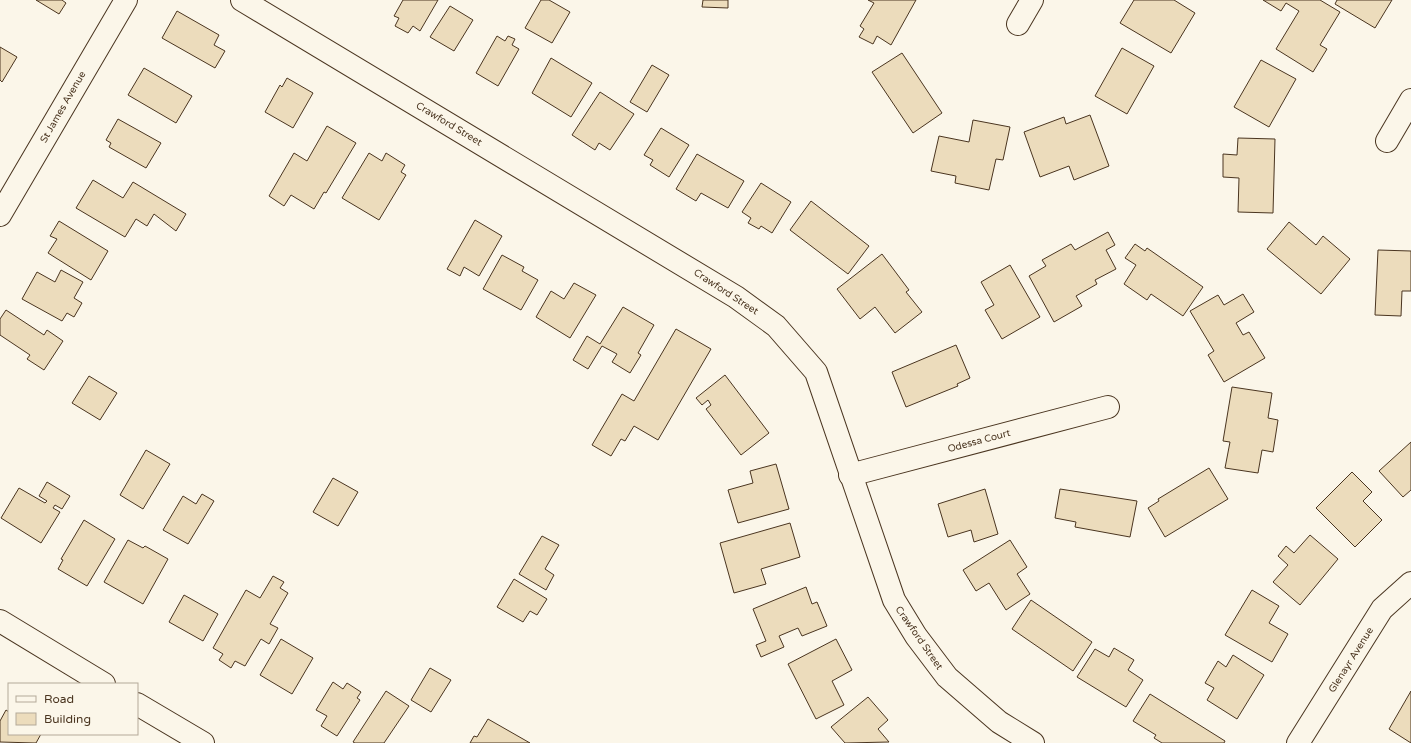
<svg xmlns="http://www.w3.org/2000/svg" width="1411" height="743" viewBox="0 0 1411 743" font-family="'Varela Round',sans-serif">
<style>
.building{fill:#ecdcbc;stroke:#4a3520}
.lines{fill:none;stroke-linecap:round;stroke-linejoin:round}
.minor-casing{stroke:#4a3520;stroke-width:24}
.major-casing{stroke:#4a3520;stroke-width:24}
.minor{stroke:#fbf6e9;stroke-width:22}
.major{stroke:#fbf6e9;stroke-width:22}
.labels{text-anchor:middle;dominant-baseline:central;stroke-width:3;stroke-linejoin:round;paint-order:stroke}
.street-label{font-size:10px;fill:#4a3520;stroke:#fbf6e9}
</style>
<rect width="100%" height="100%" fill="#fbf6e9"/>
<g class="building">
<path d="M 36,0 L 62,0 L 66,3 L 59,14 Z"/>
<path d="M 403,0 L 438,0 L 420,31 L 413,26 L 408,33 L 395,26 L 399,18 L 394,16 Z"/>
<path d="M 541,0 L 549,0 L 570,12 L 552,43 L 525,28 Z"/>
<path d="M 703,0 L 728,0 L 728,8 L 702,7 Z"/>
<path d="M 868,0 L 916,0 L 891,45 L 877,36 L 873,44 L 859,37 L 864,29 L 860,26 L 874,3 Z"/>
<path d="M 1134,0 L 1174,0 L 1195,13 L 1171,53 L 1120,23 Z"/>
<path d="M 1263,0 L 1320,0 L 1340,12 L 1320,45 L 1327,49 L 1313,72 L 1276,49 L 1299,11 L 1286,3 L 1281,11 Z"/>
<path d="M 1337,0 L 1392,0 L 1375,28 L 1335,4 Z"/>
<path d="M 450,6 L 473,20 L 454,51 L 430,37 Z"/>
<path d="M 177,11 L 219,35 L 214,45 L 225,51 L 215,68 L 162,38 Z"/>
<path d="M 497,36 L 505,41 L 508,36 L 515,39 L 512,45 L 519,49 L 498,86 L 476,73 Z"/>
<path d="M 0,47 L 17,57 L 2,82 L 0,80 Z"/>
<path d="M 1122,48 L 1154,66 L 1127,114 L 1095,96 Z"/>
<path d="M 902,53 L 942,113 L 913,133 L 872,72 Z"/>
<path d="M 551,58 L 592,83 L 571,117 L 532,93 Z"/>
<path d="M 1261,60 L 1296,79 L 1269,127 L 1234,107 Z"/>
<path d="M 652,65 L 669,75 L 647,112 L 630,102 Z"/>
<path d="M 144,68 L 192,96 L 176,123 L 128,95 Z"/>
<path d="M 287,78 L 313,93 L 293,128 L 265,112 L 280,85 L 282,87 Z"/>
<path d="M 600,92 L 634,114 L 610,150 L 599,143 L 595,150 L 572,135 Z"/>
<path d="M 1090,115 L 1109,166 L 1074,180 L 1069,166 L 1040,177 L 1024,132 L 1064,117 L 1066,124 Z"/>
<path d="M 118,119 L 161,143 L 146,168 L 109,147 L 111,143 L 106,140 Z"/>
<path d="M 973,120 L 1010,127 L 1003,160 L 996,159 L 989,190 L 955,183 L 956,176 L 931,171 L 939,136 L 969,142 Z"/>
<path d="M 327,126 L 356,143 L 326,193 L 324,192 L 314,209 L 291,195 L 284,206 L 269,196 L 294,153 L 307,161 Z"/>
<path d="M 661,128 L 689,145 L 669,177 L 650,165 L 653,160 L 644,155 Z"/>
<path d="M 1238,138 L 1275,139 L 1273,213 L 1238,212 L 1239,178 L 1223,177 L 1223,154 L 1237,155 Z"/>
<path d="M 369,153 L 382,161 L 386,153 L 405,165 L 401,172 L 406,175 L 379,220 L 342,198 Z"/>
<path d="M 697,154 L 744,181 L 728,208 L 701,193 L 696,201 L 676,189 Z"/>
<path d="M 93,180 L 123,198 L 133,182 L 186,214 L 176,231 L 154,214 L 147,226 L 136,219 L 125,237 L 76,208 Z"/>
<path d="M 761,183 L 791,202 L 772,233 L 761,226 L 759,229 L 748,223 L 751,218 L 742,212 Z"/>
<path d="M 811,201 L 869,246 L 848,274 L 790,230 Z"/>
<path d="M 475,220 L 502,236 L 479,276 L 464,267 L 460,276 L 447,269 Z"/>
<path d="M 59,221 L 108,251 L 91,280 L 48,253 L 57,239 L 50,236 Z"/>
<path d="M 1289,222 L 1316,245 L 1323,236 L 1350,259 L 1321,294 L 1267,249 Z"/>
<path d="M 1108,232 L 1115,245 L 1106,250 L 1116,269 L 1095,280 L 1097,284 L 1076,296 L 1082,306 L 1054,322 L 1029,276 L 1046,266 L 1042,260 L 1071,244 L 1075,250 Z"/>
<path d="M 1135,244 L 1145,251 L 1147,248 L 1203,287 L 1183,316 L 1151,294 L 1147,300 L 1124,284 L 1136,265 L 1125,258 Z"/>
<path d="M 1378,250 L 1411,251 L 1411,291 L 1402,291 L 1401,316 L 1375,315 Z"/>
<path d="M 882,254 L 909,290 L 906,292 L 922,312 L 895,333 L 875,307 L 860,319 L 837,289 Z"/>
<path d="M 502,255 L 524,267 L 522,271 L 538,280 L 521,310 L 483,289 Z"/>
<path d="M 1010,265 L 1040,317 L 1002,339 L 985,310 L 994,305 L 981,282 Z"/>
<path d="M 61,270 L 83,282 L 74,298 L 82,303 L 74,317 L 67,313 L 62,321 L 22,299 L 37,272 L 55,282 Z"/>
<path d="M 574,283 L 596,295 L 570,338 L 536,317 L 551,291 L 564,299 Z"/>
<path d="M 1243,294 L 1254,312 L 1236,323 L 1243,335 L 1249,332 L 1265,358 L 1224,382 L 1208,355 L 1214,351 L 1190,311 L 1218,295 L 1224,305 Z"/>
<path d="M 623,307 L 654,325 L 638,353 L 641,355 L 630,373 L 612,362 L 617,354 L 602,346 L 588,369 L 573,360 L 587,336 L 600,344 Z"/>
<path d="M 6,310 L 44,335 L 47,330 L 63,341 L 44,370 L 27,359 L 30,355 L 0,335 L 0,319 Z"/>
<path d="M 676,329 L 711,349 L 658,440 L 634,426 L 625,441 L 621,439 L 611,456 L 592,445 L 622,394 L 634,401 Z"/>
<path d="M 956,345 L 970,378 L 957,384 L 958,386 L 906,407 L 892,372 Z"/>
<path d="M 725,375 L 769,433 L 741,455 L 706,409 L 711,405 L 708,400 L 702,405 L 696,398 Z"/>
<path d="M 89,376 L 117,393 L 100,420 L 72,403 Z"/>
<path d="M 1232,387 L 1272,393 L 1268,418 L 1278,420 L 1273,452 L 1262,450 L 1258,473 L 1225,468 L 1230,442 L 1223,441 Z"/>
<path d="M 1411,442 L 1411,490 L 1403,497 L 1379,471 Z"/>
<path d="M 146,450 L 170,464 L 143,509 L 120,495 Z"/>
<path d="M 776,464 L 789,509 L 738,523 L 728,490 L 753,483 L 750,471 Z"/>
<path d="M 1209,468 L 1228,499 L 1165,537 L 1148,508 L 1159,501 L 1158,499 Z"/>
<path d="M 1352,472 L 1372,492 L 1363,501 L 1382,520 L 1355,547 L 1316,508 Z"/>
<path d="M 333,478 L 358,492 L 338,526 L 313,512 Z"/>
<path d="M 47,482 L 70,496 L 62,509 L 55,505 L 53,508 L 60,512 L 41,543 L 1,518 L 19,488 L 45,503 L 47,501 L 39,496 Z"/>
<path d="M 985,489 L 998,534 L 974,542 L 971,530 L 948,537 L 938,504 Z"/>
<path d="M 1060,489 L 1137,501 L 1130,537 L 1075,527 L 1076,522 L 1055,518 Z"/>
<path d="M 202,494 L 214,501 L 188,544 L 163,530 L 183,496 L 196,504 Z"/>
<path d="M 84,520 L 115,539 L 87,586 L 58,569 L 63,560 L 61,559 Z"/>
<path d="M 790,523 L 800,557 L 761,569 L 766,584 L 734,593 L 720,543 Z"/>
<path d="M 1310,535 L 1338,559 L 1300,605 L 1273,582 L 1288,565 L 1278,556 L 1286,546 L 1294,553 Z"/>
<path d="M 542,536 L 559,545 L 545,569 L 554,575 L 546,590 L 519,574 Z"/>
<path d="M 128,540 L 143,548 L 145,546 L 168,559 L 143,604 L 104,582 Z"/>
<path d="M 1010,540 L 1027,567 L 1017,574 L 1030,594 L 1006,610 L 989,583 L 976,591 L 963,570 Z"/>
<path d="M 273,576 L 284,582 L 280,588 L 288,593 L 270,624 L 278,628 L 269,644 L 261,639 L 245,666 L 235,661 L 231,668 L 219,660 L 223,654 L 213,648 L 246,590 L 260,598 Z"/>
<path d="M 514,579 L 547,599 L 537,615 L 530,611 L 523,622 L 497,607 Z"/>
<path d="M 806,587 L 812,604 L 817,602 L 827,626 L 802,636 L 798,628 L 779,636 L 784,647 L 761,657 L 756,645 L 766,641 L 753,609 Z"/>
<path d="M 1252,590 L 1279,606 L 1269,623 L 1288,634 L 1272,662 L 1225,635 Z"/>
<path d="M 184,595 L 218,614 L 203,641 L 169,622 Z"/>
<path d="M 1031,600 L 1092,642 L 1073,671 L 1012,629 Z"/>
<path d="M 281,639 L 313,658 L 292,694 L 260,675 Z"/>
<path d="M 836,639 L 852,670 L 832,681 L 844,705 L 816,719 L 788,664 Z"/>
<path d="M 1114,648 L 1134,660 L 1128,670 L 1143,680 L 1126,707 L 1077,677 L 1095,649 L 1109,657 Z"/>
<path d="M 1233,655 L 1264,675 L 1237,719 L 1207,700 L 1214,688 L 1205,683 L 1218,661 L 1226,667 Z"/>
<path d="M 430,668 L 451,680 L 431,712 L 411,700 Z"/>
<path d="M 333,682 L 343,689 L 347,683 L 361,692 L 357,698 L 360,700 L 337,736 L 321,726 L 327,716 L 316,710 Z"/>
<path d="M 386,691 L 409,706 L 384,743 L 355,743 L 353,742 Z"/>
<path d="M 1411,691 L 1411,743 L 1389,729 Z"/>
<path d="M 1150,694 L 1225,741 L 1224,743 L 1162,743 L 1154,738 L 1156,735 L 1133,721 Z"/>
<path d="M 868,697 L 888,720 L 878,729 L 889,742 L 845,743 L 831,727 Z"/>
<path d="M 6,710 L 9,712 L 9,734 L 41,734 L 36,743 L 0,742 L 0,721 Z"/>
<path d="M 488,719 L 530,743 L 470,743 L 474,736 L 477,737 Z"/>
</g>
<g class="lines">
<defs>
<g id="minor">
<path d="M 242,0 L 736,297 L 776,326 L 816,372 L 894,600 L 916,636 L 947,677 L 999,722 L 1033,743"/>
<path d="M 1018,24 L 1032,0"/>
<path d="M 1387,141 L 1411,100"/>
<path d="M 0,215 L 126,0"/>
<path d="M 850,475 L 1108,407"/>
<path d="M 1298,743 L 1382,609 L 1411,583"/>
</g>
<g id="major">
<path d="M 0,621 L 104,684"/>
<path d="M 137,704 L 203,743"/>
</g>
</defs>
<use href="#minor" class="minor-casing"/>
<use href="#major" class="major-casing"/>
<use href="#minor" class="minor"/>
<use href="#major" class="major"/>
</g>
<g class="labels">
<g class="street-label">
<text transform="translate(63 107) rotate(-60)">St James Avenue</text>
<text transform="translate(449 124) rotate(31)">Crawford Street</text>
<text transform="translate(726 292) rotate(33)">Crawford Street</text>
<text transform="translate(979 441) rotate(-15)">Odessa Court</text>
<text transform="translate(919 638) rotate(55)">Crawford Street</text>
<text transform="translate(1351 660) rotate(-58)">Glenayr Avenue</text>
</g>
</g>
<rect x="8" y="683" width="130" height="52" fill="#fbf6e9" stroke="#b4a999"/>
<rect x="16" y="696" width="20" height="6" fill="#fbf6e9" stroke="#b4a999"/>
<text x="44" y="703" font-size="12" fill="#4a3520">Road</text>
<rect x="16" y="713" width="20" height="12" fill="#ecdcbc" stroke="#b4a999"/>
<text x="44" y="723" font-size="12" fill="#4a3520">Building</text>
</svg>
